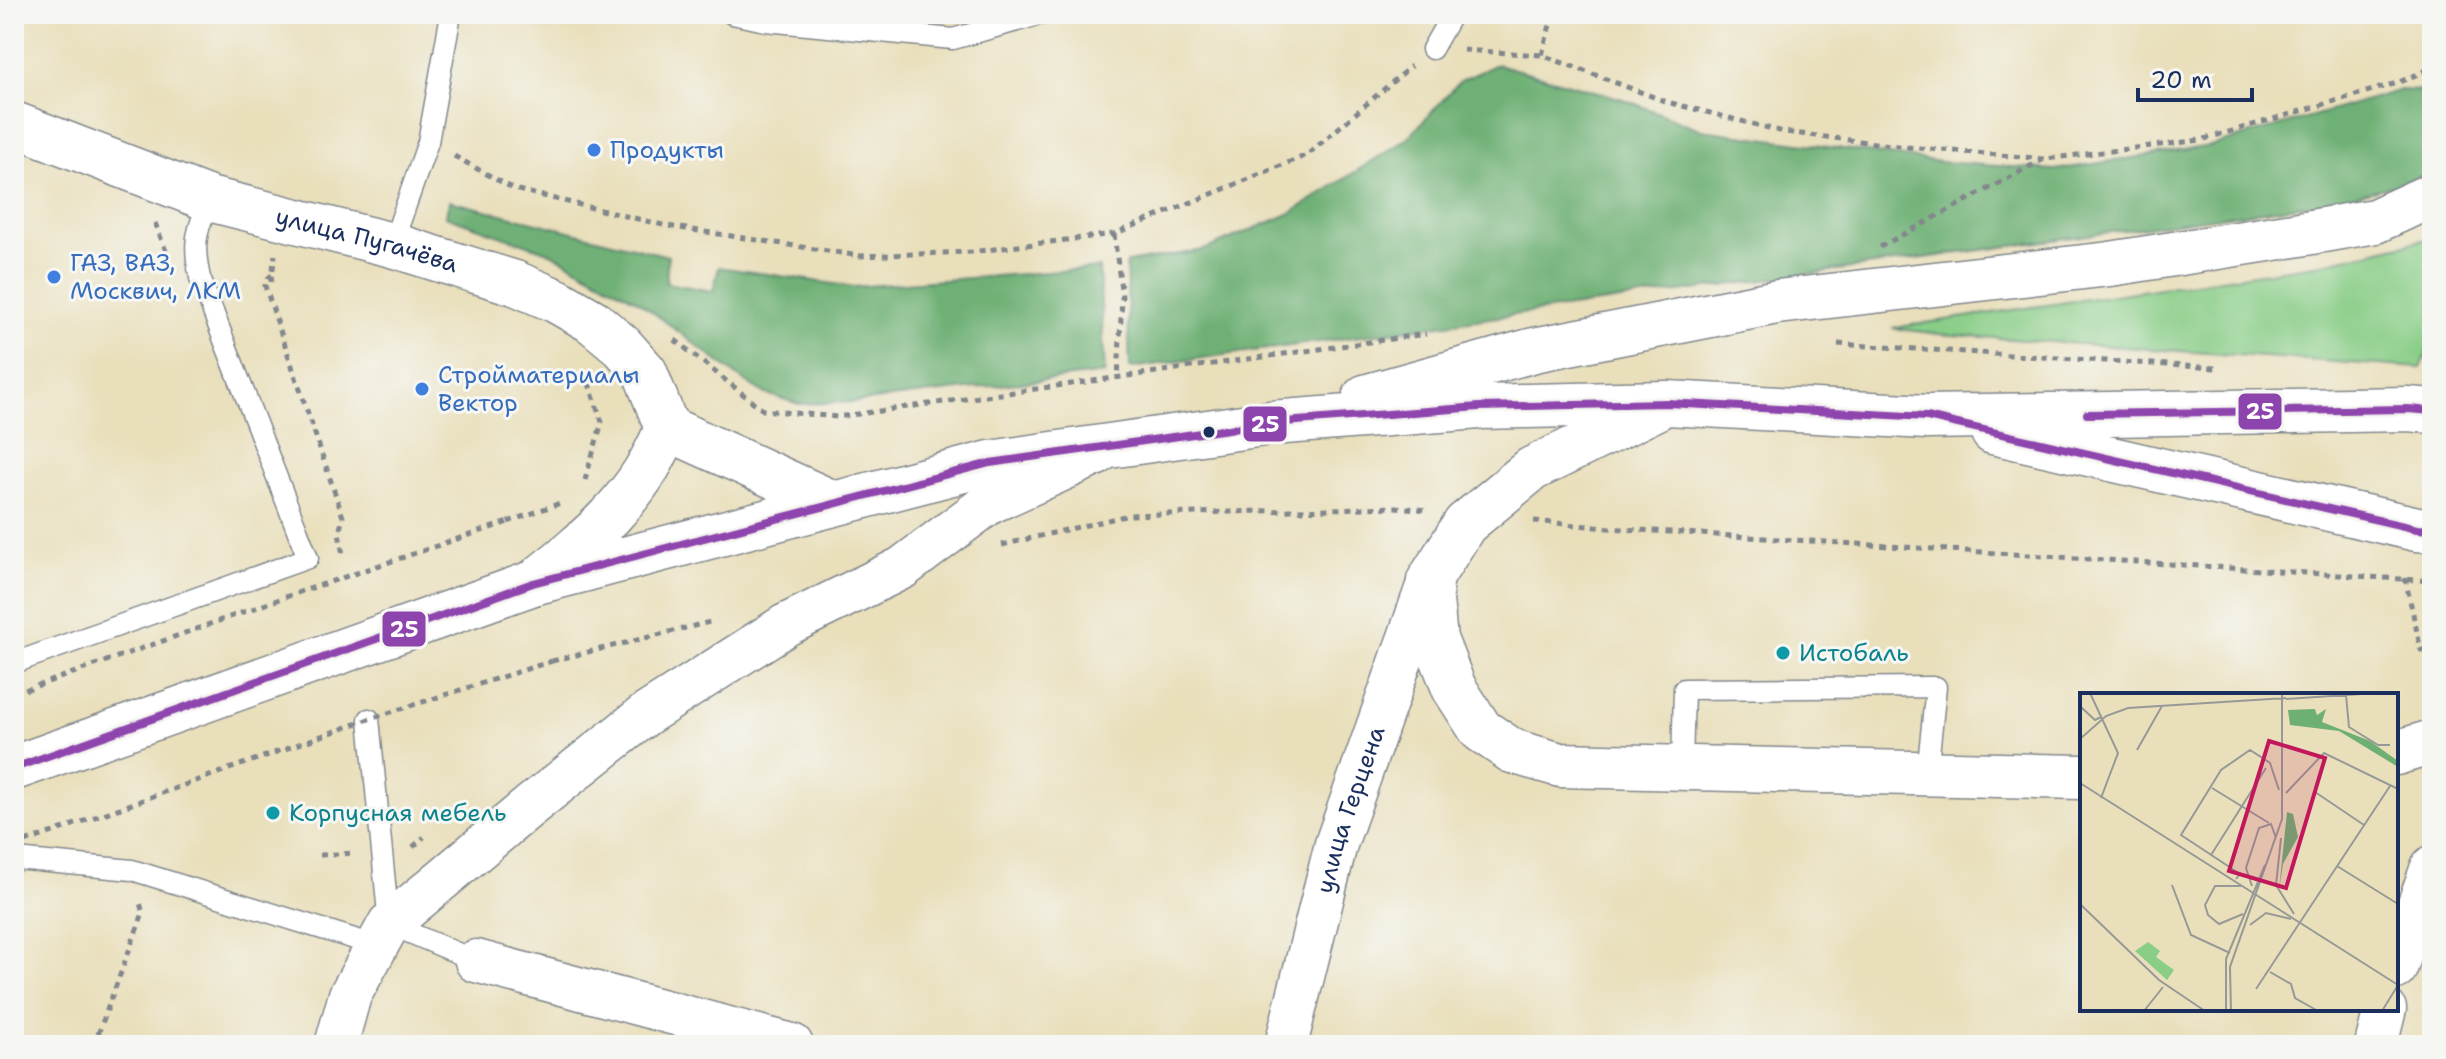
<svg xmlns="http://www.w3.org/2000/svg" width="2446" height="1059" viewBox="0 0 2446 1059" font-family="'Shantell Sans',sans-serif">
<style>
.green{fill:#89cd87;stroke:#527e72;stroke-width:2}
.forest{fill:#6eb074;stroke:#447069;stroke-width:2}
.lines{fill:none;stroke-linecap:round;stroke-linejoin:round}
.service-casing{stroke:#82878c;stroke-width:23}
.minor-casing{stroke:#82878c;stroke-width:45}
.secondary-casing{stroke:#82878c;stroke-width:47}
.primary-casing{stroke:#82878c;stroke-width:47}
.path{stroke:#82878c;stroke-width:5;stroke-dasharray:6 6;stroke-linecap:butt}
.service{stroke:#fff;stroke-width:20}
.minor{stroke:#fff;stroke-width:42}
.secondary{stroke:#fff;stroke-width:44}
.primary{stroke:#fff;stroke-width:44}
.primary-bridge-casing{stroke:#82878c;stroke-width:47;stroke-linecap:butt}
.path-bridge{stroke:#82878c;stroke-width:5;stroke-dasharray:6 6;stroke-linecap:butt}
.primary-bridge{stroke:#fff;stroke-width:44}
.bus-1-casing{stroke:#f6f6f2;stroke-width:14}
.bus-1{stroke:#8e44ad;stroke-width:8}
.shop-dot{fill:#3f7fe0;stroke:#f6f6f2;stroke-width:3}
.bus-dot{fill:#1b2f5e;stroke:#f6f6f2;stroke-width:3}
.culture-dot{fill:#0f9aa8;stroke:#f6f6f2;stroke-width:3}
.labels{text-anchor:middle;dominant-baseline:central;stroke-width:6;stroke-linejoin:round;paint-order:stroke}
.shop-label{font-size:24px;fill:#366cbe;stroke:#f6f6f2;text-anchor:start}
.street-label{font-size:24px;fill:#1b2f5e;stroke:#f6f6f2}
.culture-label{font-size:24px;fill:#0d838f;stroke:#f6f6f2;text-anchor:start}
.inset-road{fill:none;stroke:#979996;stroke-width:2}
.view{fill:#c2185b;fill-opacity:0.15;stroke:#c2185b;stroke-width:4}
.inset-edge{fill:none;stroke:#1b2f5e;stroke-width:4}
.line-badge{stroke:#f6f6f2;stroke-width:3}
.badge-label{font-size:22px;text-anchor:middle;font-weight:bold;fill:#fff}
</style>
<rect width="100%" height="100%" fill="#f6f6f2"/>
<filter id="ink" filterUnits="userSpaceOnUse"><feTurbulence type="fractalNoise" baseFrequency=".0125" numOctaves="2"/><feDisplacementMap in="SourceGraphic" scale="16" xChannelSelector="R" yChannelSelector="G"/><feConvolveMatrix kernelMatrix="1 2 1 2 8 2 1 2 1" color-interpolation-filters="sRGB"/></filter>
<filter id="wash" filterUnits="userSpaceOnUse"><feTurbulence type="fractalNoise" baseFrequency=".006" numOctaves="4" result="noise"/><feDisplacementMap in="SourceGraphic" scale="32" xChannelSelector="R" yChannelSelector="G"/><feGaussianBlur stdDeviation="1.8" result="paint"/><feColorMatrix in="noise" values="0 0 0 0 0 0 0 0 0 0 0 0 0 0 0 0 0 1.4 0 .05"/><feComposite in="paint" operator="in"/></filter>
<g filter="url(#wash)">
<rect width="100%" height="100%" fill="#e9dfbb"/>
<path class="green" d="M 2432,238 L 2432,340 L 2421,368 L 1939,334 L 1892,328 L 2315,265 Z"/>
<g class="forest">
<path d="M 1497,64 L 1623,99 L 1702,130 L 1941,162 L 2055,170 L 2210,146 L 2401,90 L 2432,92 L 2432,173 L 2394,186 L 2313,204 L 1130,368 L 1126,263 L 1204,250 L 1291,213 L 1408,138 L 1460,81 Z"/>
<path d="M 450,201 L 668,256 L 666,283 L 713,291 L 719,267 L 854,287 L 1099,268 L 1105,373 L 856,402 L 799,404 L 766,394 L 741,379 L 638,301 L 551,253 L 445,216 Z"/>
</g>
</g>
<g filter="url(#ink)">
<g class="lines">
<defs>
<g id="service">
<path d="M 732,14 L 766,21 L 953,39 L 1042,14"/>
<path d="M 1432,49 L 1452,14"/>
<path d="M 392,245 L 428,142 L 451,14"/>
<path d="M 14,663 L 308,558 L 200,278 C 192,242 197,232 209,199"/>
<path d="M 369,719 L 389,924 L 476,961"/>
<path d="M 1682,767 L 1684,689 L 1936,687 L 1927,773"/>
<path d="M 14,862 L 16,859 L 132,870 L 377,946"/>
</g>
<g id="minor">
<path d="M 476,961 L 792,1045"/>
<path d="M 2396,968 L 2432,867"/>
<path d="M 336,1045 L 350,995 L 389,924 L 530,806 L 645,715 L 786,625 L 902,568 L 989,503 L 1097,454"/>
<path id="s1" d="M 1286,1045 L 1336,844 L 1429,581"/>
<path d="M 2376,1045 L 2385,1009"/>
</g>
<g id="secondary">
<path id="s2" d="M 14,124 L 209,199 L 392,245 L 515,283 L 557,301 L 592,321 L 622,346 L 645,372 L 667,428"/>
<path d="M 667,428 L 833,503"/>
<path d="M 533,583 C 589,539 640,498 667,428"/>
</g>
<g id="primary">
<path d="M 1365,397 L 1534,350 L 1777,302 L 2110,264 L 2294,235 L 2375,221 L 2432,195"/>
<path d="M 1655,409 L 1532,469 L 1465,524 L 1429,581 L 1435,639 L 1454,688 L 1481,730 L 1512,751 L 1560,765 L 2082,777"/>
<path d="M 1993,432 L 2417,529 L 2432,530"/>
<path d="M 533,583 L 990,463 L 1271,423 L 1479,407 L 1667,403 L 1927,417 L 2408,409 L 2432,411"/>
<path d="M 2396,753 L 2432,742"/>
</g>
</defs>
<use href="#service" class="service-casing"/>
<use href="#minor" class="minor-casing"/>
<use href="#secondary" class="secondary-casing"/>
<use href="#primary" class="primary-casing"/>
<g class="path">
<path d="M 1553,14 L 1542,55 L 1667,102 L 1784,132 L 1907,147 L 2045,159 L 2201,140 L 2397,83 L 2432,68"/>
<path d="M 1463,50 L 1542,55"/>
<path d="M 454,156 L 514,189 L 667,226 L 860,256 L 971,252 L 1114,234 L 1307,155 L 1411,66"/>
<path d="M 155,223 L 166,251"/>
<path d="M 1114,234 L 1122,297 L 1118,379"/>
<path d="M 1880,247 L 2044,159"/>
<path d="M 272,275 L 266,280 L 265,286 L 343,517 L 339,533 L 343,555"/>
<path d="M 271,282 L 275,255"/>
<path d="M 675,340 L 763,410 L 837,417 L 1426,334"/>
<path d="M 1838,344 L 2216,368"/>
<path d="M 585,480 L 602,422 L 585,372"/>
<path d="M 1534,521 L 1608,528 L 2432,581"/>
<path d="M 508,522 L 563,502"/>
<path d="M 1002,545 L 1129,515 L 1396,507 L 1428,510"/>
<path d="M 2405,578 L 2421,650 L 2432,650"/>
<path d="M 552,661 L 714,621"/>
<path d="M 413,847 L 424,837"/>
<path d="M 320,855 L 355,853"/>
<path d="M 94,1045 L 143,913 L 140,903"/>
</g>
<use href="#service" class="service"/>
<use href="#minor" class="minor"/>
<use href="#secondary" class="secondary"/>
<use href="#primary" class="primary"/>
<defs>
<path id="primary-bridge" d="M 14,768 L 533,583"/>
</defs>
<use href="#primary-bridge" class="primary-bridge-casing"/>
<g class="path-bridge">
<path d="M 14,694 L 297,593 L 508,522"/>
<path d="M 14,846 L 369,719 L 552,661"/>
</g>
<use href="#primary-bridge" class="primary-bridge"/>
<defs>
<g id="bus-1">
<path d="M 2087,414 L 2408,409 L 2432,411"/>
<path d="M 14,768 L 533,583 L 990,463 L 1271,423 L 1479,407 L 1667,403 L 1927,417 L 2417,529 L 2432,530"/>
</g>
</defs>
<use href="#bus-1" class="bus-1-casing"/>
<use href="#bus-1" class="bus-1"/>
</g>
</g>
<g class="shop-dot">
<circle cx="594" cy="150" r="8"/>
<circle cx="54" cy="277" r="8"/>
<circle cx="422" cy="389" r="8"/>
</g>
<circle class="bus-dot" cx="1209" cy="432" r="7"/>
<g class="culture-dot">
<circle cx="1783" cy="653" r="8"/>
<circle cx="273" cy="813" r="8"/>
</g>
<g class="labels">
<g class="shop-label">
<text x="610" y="150">Продукты</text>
<text x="70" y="263">ГАЗ, ВАЗ,<tspan x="70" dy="28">Москвич, ЛКМ</tspan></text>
<text x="438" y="375">Стройматериалы<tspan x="438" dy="28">Вектор</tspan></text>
</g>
<g class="street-label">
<text stroke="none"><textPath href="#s2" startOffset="372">улица Пугачёва</textPath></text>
<text stroke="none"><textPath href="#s1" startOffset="244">улица Герцена</textPath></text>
</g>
<g class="culture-label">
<text x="1799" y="653">Истобаль</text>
<text x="289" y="813">Корпусная мебель</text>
</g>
</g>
<g transform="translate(2080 693)">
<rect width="318" height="318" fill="#e9dfbb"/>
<path d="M 68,249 L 80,258 L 76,264 L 94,277 L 87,287 L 55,258 Z" fill="#89cd87"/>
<path d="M 235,16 L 237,22 L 246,16 L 242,29 L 290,48 L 318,68 L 318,74 L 259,38 L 210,32 L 208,17 ZM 207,119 L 213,121 L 218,144 L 203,171 L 199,197 Z" fill="#6eb074"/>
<path class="inset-road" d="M 10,0 L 38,60 L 21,105M 266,2 L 269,34 L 298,52 L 310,52M 206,6 L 297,0M 0,19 L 2,15 L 15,27 L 21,24M 0,46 L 26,23 L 48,15 L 206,5M 57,57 L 82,13M 0,90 L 318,292M 132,95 L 189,130M 235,99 L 284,132M 206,100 L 244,60 L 318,96M 201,145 L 196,192 L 214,221M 131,162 L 186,75M 257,173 L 318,211M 156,186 L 160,181 L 101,142 L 141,77 L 170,57 L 190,70 L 199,97M 92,192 L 111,242 L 150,260M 161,193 L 135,193 L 125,212 L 128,222 L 139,231 L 163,221M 172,193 L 166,175 L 179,135 L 191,131 L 196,145M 0,211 L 79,287 L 125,318M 170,232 L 186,220 L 211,226M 190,279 L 211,291 L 215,305 L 238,318M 176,296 L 310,93M 64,318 L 83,294M 146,318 L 146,266 L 185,172M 151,318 L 150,274 L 202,126 L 202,0M 302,318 L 318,292"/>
<path class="view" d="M 189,48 L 245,65 L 206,195 L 149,178 Z"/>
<rect width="318" height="318" class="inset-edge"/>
</g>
<g class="line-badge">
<rect x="2237" y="392" width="46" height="39" rx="8" fill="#8e44ad"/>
<rect x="1242" y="405" width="46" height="38" rx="8" fill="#8e44ad"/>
<rect x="381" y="610" width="46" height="38" rx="8" fill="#8e44ad"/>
</g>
<g class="badge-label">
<text x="2260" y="419">25</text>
<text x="1265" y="432">25</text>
<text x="404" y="637">25</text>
</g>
<rect width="2446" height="1059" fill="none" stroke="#f6f6f2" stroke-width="48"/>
<path d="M2138 88v12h114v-12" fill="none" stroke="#1b2f5e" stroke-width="4"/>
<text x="2150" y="88" font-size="24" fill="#1b2f5e" stroke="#f6f6f2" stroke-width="6" paint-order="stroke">20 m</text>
</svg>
